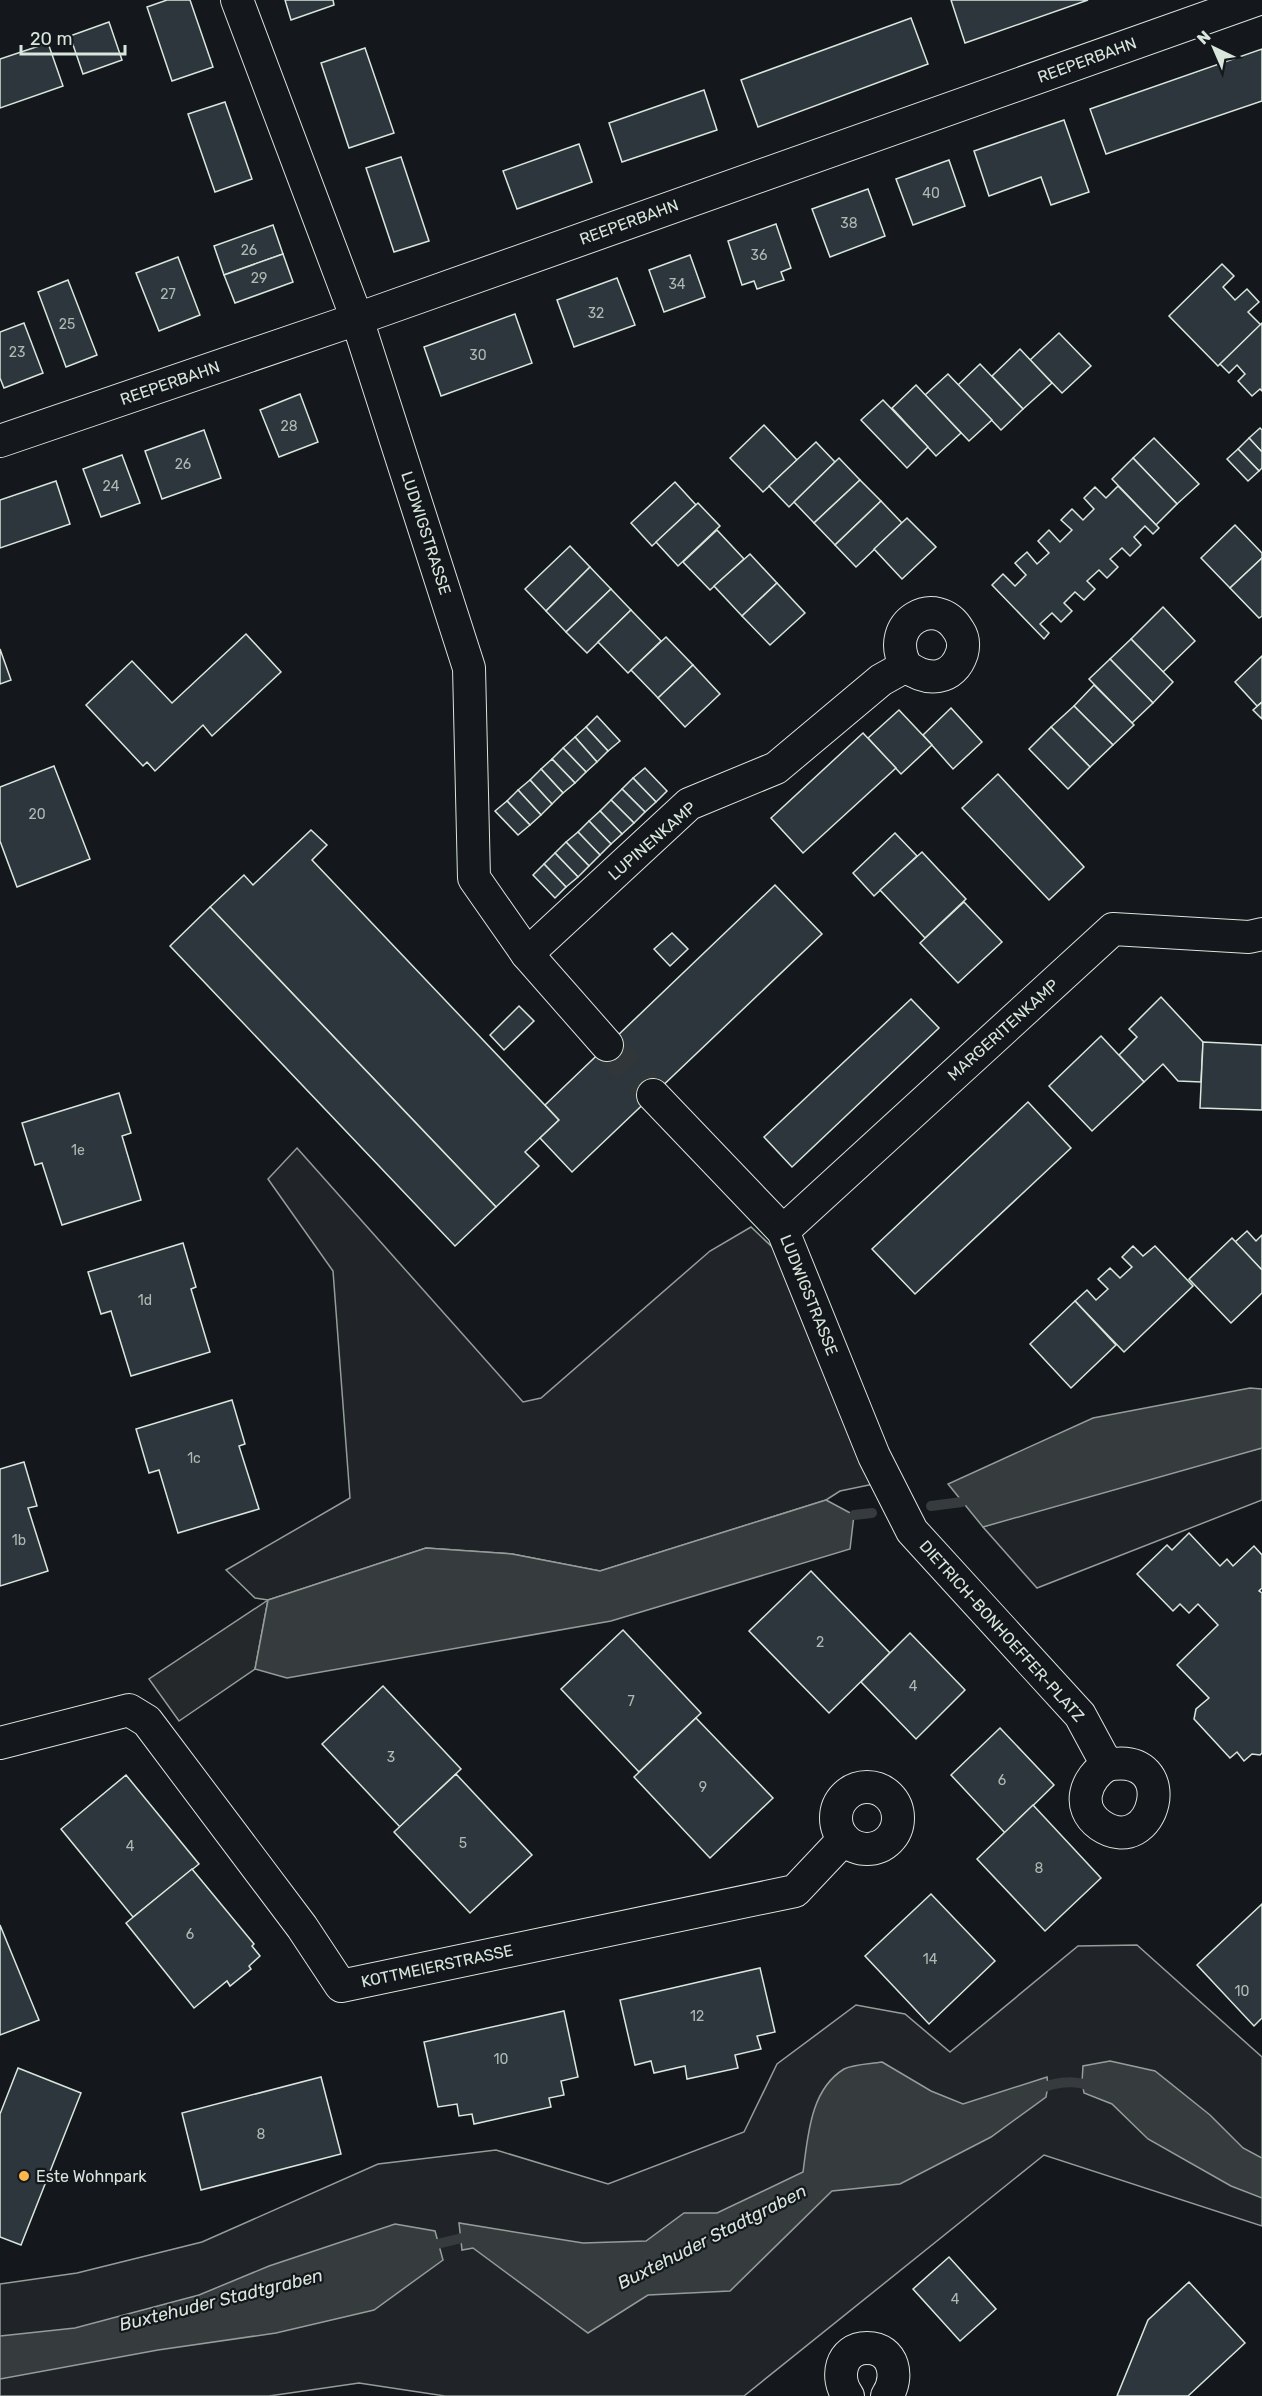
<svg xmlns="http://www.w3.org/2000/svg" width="1262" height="2396" viewBox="0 0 1262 2396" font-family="Rubik,sans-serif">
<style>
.green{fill:#202428;stroke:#939e99;stroke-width:1.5}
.parking{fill:#24282b;stroke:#939e99;stroke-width:1.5}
.water{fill:#363b3e;stroke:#939e99;stroke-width:1.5}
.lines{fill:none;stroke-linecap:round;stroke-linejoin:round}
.stream{stroke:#363b3e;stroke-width:10}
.building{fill:#2c363c;stroke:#d8e6dc;stroke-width:1.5}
.street-tunnel{stroke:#313739;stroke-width:32;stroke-dasharray:32 16;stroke-linecap:butt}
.street-casing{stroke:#d8e6dc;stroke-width:34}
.street{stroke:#14181c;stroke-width:32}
.poi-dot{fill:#ffb74d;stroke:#14181c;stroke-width:2}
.labels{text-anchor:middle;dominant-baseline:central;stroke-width:4.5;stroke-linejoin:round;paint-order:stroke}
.number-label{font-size:14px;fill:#adbab4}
.street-label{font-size:16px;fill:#d8e6dc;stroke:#14181c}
.poi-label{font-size:16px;fill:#d8e6dc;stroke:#14181c;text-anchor:start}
.water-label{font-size:18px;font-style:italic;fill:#d8e6dc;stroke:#14181c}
</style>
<rect width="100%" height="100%" fill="#14181c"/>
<g class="green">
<path d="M 297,1148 L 523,1402 L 541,1398 L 710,1251 L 751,1227 L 785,1259 L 874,1484 L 840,1491 L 826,1500 L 600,1571 L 512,1554 L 426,1548 L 268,1600 L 255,1598 L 226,1570 L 350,1498 L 333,1271 L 268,1179 Z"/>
<path d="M 1262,1448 L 1262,1500 L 1037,1588 L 983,1527 L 1103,1487 Z"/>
<path d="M 1137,1945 L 1262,2057 L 1262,2226 L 1044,2155 L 744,2396 L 445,2396 L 359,2383 L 269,2396 L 0,2396 L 0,2284 L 77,2273 L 202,2242 L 378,2164 L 496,2150 L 608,2184 L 744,2132 L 777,2064 L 856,2005 L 905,2014 L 950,2052 L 1078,1946 Z"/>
</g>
<path class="parking" d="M 268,1600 L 255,1669 L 179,1721 L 149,1679 Z"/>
<g class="water">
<path d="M 1250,1388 L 1262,1389 L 1262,1448 L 983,1527 L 948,1484 L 1093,1418 Z"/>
<path d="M 826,1500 L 854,1515 L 850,1549 L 611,1621 L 287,1678 L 255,1669 L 268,1600 L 426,1548 L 512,1554 L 600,1571 Z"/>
<path d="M 1110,2061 L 1155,2071 L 1210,2115 L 1243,2148 L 1262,2158 L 1262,2198 L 1231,2186 L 1148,2139 L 1112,2104 L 1084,2093 L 1082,2082 L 1083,2066 Z"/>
<path d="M 882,2062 L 931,2091 L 963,2104 L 1047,2077 L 1048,2085 L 1046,2097 L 991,2137 L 900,2184 L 832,2191 L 730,2291 L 648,2295 L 588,2333 L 473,2248 L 462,2250 L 459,2223 L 583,2243 L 646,2241 L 684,2213 L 717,2213 L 803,2172 C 808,2136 810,2090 844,2069 C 854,2064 871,2064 882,2062 Z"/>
<path d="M 395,2224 L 435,2231 L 443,2260 L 374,2310 L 276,2333 L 158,2350 L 0,2379 L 0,2336 L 75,2328 L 199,2295 L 269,2266 Z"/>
</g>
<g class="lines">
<g class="stream">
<path d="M 931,1506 L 962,1502"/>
<path d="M 854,1515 L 872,1513"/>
<path d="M 1037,2090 C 1055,2082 1076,2079 1094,2088"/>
<path d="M 425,2247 L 462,2238 L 474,2238"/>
</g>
</g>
<g class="building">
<path d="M 167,0 L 190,0 L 213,67 L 172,81 L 147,7 Z"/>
<path d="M 285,0 L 333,0 L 334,5 L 291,20 Z"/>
<path d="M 951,0 L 1088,0 L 965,43 Z"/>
<path d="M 911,18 L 928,64 L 758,127 L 741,80 Z"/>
<path d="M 109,22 L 122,60 L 83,74 L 70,36 Z"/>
<path d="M 48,43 L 63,86 L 0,108 L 0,59 Z"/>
<path d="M 365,48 L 394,133 L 349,148 L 321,63 Z"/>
<path d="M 1262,49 L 1262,101 L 1106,154 L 1090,109 Z"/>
<path d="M 704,90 L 717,130 L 622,162 L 609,123 Z"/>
<path d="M 225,102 L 252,179 L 215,192 L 188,114 Z"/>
<path d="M 1064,120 L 1089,192 L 1051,205 L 1041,177 L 989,196 L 974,151 Z"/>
<path d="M 579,144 L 592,182 L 517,209 L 503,171 Z"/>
<path d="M 401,157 L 429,241 L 394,252 L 366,168 Z"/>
<path d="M 949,160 L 965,206 L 913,225 L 896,179 Z"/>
<path d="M 868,189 L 885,236 L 830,257 L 812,209 Z"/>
<path d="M 776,224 L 791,268 L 781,272 L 784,280 L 757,289 L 754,281 L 742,285 L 728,241 Z"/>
<path d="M 273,225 L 283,254 L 224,275 L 214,246 Z"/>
<path d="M 283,254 L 293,282 L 235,303 L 224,275 Z"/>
<path d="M 690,255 L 705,297 L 664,312 L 649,270 Z"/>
<path d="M 178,257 L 200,315 L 159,331 L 136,273 Z"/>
<path d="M 1222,264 L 1234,276 L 1223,287 L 1235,300 L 1247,289 L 1259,302 L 1248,312 L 1261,325 L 1218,366 L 1169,316 Z"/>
<path d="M 617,278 L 635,325 L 574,347 L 557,300 Z"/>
<path d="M 68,280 L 97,355 L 66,367 L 38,292 Z"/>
<path d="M 515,314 L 532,363 L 441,396 L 424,347 Z"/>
<path d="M 24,323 L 43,373 L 4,388 L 0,378 L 0,332 Z"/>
<path d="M 1262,323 L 1262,391 L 1260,389 L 1252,396 L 1238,381 L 1245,374 L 1237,365 L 1229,373 L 1220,364 Z"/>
<path d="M 1059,333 L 1091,366 L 1062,393 L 1030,360 Z"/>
<path d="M 1020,349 L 1052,383 L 1023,409 L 992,376 Z"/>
<path d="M 980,364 L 1023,409 L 1001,430 L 958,385 Z"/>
<path d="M 948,374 L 992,420 L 969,441 L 925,395 Z"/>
<path d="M 916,385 L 961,433 L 936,456 L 892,408 Z"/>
<path d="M 300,394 L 318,442 L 279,457 L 260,410 Z"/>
<path d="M 883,400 L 928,447 L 907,468 L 861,420 Z"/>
<path d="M 764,425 L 797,460 L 763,492 L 730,458 Z"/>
<path d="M 1260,428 L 1262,430 L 1262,452 L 1249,438 Z"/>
<path d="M 204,430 L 221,478 L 162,499 L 145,451 Z"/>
<path d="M 1154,438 L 1199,484 L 1177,504 L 1133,458 Z"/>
<path d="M 1249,438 L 1262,452 L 1262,468 L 1259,471 L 1238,449 Z"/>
<path d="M 816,442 L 835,462 L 789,507 L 769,486 Z"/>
<path d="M 1238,449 L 1259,471 L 1248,481 L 1227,459 Z"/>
<path d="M 122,455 L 140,503 L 101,517 L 83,469 Z"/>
<path d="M 839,458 L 860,480 L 814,523 L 794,502 Z"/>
<path d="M 1133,458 L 1177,504 L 1156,525 L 1112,479 Z"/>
<path d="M 860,480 L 881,501 L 835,545 L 814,523 Z"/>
<path d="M 56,481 L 70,524 L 0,548 L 0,500 Z"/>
<path d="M 675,482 L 696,505 L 652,546 L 631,523 Z"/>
<path d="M 1118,486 L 1159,528 L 1153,534 L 1145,526 L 1134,537 L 1141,545 L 1130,556 L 1122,548 L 1110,559 L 1118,567 L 1107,578 L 1099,570 L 1087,581 L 1095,589 L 1084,600 L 1075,592 L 1064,603 L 1072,611 L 1061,622 L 1052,613 L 1040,624 L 1049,633 L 1044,639 L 992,585 L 1003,574 L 1015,586 L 1026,575 L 1015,563 L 1027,552 L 1037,564 L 1049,553 L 1038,541 L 1049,530 L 1060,542 L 1072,530 L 1061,520 L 1072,509 L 1083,520 L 1094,509 L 1084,498 L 1095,487 L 1106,498 Z"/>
<path d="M 881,501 L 902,523 L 856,567 L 835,545 Z"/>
<path d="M 698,503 L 720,526 L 678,566 L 656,542 Z"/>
<path d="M 907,518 L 936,547 L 902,579 L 874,549 Z"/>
<path d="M 1235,525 L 1262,553 L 1262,558 L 1230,588 L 1201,558 Z"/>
<path d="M 717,530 L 744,559 L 710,590 L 683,562 Z"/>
<path d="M 570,546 L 590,567 L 546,611 L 525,589 Z"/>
<path d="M 750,554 L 777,583 L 742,616 L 714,586 Z"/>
<path d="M 1262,558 L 1262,616 L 1259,618 L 1230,588 Z"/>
<path d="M 590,567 L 611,589 L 566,632 L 546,611 Z"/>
<path d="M 777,583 L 805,613 L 770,645 L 742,616 Z"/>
<path d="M 611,589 L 631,610 L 587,653 L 566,632 Z"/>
<path d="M 1163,607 L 1195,641 L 1163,672 L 1131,639 Z"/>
<path d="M 631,610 L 661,641 L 628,673 L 598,642 Z"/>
<path d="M 246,634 L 281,672 L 212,736 L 203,725 L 155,771 L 147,762 L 143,766 L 86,705 L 132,661 L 172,703 Z"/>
<path d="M 666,637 L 693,665 L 658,698 L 631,670 Z"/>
<path d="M 1131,639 L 1173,682 L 1153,703 L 1110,659 Z"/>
<path d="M 0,649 L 11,680 L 0,684 Z"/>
<path d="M 1262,656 L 1262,702 L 1257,706 L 1235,682 Z"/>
<path d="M 1110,659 L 1153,703 L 1132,723 L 1089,679 Z"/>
<path d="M 693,665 L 720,694 L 685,727 L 658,698 Z"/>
<path d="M 1094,685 L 1134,725 L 1113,745 L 1074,706 Z"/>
<path d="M 1262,702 L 1262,719 L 1253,710 Z"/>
<path d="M 1074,706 L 1113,745 L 1090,767 L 1051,727 Z"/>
<path d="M 951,708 L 982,742 L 953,769 L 923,735 Z"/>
<path d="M 899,710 L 932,745 L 901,774 L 868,738 Z"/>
<path d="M 597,716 L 620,741 L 608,751 L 586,727 Z"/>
<path d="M 586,727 L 608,751 L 597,762 L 575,737 Z"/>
<path d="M 1051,727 L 1090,767 L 1068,789 L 1029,749 Z"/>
<path d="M 863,733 L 896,768 L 803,853 L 771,818 Z"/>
<path d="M 575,737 L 597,762 L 586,772 L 563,748 Z"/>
<path d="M 563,748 L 586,772 L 575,783 L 552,759 Z"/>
<path d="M 552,759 L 575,783 L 563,793 L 541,769 Z"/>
<path d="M 54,766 L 90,859 L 17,887 L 0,841 L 0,787 Z"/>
<path d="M 645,768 L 667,791 L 656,802 L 633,778 Z"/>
<path d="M 541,769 L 563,793 L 552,804 L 530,780 Z"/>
<path d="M 998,774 L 1084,867 L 1049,900 L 962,808 Z"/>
<path d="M 633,778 L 656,802 L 645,812 L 622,789 Z"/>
<path d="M 530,780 L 552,804 L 541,815 L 518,790 Z"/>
<path d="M 622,789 L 645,812 L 634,823 L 611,800 Z"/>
<path d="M 518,790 L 541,815 L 530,825 L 507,801 Z"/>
<path d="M 611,800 L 634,823 L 622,834 L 600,811 Z"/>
<path d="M 507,801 L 530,825 L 518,835 L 495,811 Z"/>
<path d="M 600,811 L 622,834 L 611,844 L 589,821 Z"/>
<path d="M 589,821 L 611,844 L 600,855 L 578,832 Z"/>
<path d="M 311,830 L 327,845 L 312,860 L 559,1120 L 525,1152 L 539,1166 L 496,1207 L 210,907 L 244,875 L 253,885 Z"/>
<path d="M 578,832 L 600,855 L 589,866 L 566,842 Z"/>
<path d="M 895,833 L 917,856 L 874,896 L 853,873 Z"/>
<path d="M 566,842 L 589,866 L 578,877 L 555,853 Z"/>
<path d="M 922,852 L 966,899 L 925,938 L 880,890 Z"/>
<path d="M 555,853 L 578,877 L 566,887 L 544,864 Z"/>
<path d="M 544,864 L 566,887 L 555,898 L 533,875 Z"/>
<path d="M 775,885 L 822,934 L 572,1172 L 540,1138 L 559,1120 L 545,1105 Z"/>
<path d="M 964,902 L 1002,942 L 958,983 L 920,943 Z"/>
<path d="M 210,907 L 496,1207 L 455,1246 L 170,946 Z"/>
<path d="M 672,933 L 688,949 L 670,966 L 654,949 Z"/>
<path d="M 1161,997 L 1203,1042 L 1201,1082 L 1178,1081 L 1163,1064 L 1144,1082 L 1119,1055 L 1137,1037 L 1129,1029 Z"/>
<path d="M 911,999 L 939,1028 L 792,1167 L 764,1137 Z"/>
<path d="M 519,1006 L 534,1021 L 504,1050 L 490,1035 Z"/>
<path d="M 1101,1036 L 1144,1082 L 1092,1131 L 1049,1086 Z"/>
<path d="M 1203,1042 L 1262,1045 L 1262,1110 L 1200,1108 Z"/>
<path d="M 119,1093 L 131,1133 L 122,1136 L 141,1200 L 62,1225 L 42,1163 L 35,1165 L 22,1123 Z"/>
<path d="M 1028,1102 L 1071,1148 L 915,1294 L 872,1249 Z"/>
<path d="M 1247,1231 L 1256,1241 L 1262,1235 L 1262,1270 L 1235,1242 Z"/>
<path d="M 1232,1238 L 1262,1270 L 1262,1293 L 1231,1323 L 1189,1279 Z"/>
<path d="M 183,1243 L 196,1287 L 191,1289 L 210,1352 L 131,1376 L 111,1311 L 101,1314 L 88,1272 Z"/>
<path d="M 1133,1246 L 1143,1256 L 1155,1246 L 1193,1286 L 1124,1352 L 1075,1301 L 1087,1290 L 1096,1300 L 1108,1289 L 1098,1279 L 1110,1268 L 1120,1278 L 1132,1267 L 1122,1257 Z"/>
<path d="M 1075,1301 L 1116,1345 L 1071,1388 L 1030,1344 Z"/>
<path d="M 232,1400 L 245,1444 L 239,1446 L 259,1509 L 178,1533 L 159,1470 L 149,1473 L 136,1429 Z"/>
<path d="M 24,1462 L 37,1506 L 28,1508 L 48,1571 L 0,1586 L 0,1469 Z"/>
<path d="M 1189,1533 L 1220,1566 L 1227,1559 L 1233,1566 L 1254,1546 L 1262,1555 L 1262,1588 L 1259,1591 L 1262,1593 L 1262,1753 L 1260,1755 L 1252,1754 L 1244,1761 L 1237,1752 L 1230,1758 L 1194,1719 L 1196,1709 L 1209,1698 L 1177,1665 L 1218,1625 L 1198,1604 L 1189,1613 L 1180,1604 L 1173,1611 L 1137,1574 L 1167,1545 L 1172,1550 Z"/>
<path d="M 811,1571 L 890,1653 L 829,1713 L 749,1631 Z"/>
<path d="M 623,1630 L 701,1713 L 639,1772 L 561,1689 Z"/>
<path d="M 910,1633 L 965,1690 L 916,1739 L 861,1682 Z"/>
<path d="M 383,1686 L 461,1769 L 400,1827 L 322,1744 Z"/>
<path d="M 696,1718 L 773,1798 L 710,1858 L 634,1777 Z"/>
<path d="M 1000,1728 L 1054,1785 L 1005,1833 L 951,1775 Z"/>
<path d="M 456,1774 L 532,1855 L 470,1913 L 394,1832 Z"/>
<path d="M 126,1775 L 199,1864 L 133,1917 L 61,1829 Z"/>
<path d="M 1033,1805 L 1101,1878 L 1045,1931 L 977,1859 Z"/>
<path d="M 192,1869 L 254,1944 L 252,1946 L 260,1956 L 249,1966 L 251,1969 L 230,1986 L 227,1981 L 194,2008 L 126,1923 Z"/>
<path d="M 931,1894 L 995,1961 L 929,2024 L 865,1956 Z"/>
<path d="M 1262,1904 L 1262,2018 L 1254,2026 L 1197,1965 Z"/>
<path d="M 0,1925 L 39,2020 L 0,2035 Z"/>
<path d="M 760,1968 L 775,2032 L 757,2036 L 761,2049 L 735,2055 L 738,2068 L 687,2079 L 685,2066 L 654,2073 L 651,2061 L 635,2065 L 620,2000 Z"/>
<path d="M 564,2011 L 578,2077 L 561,2081 L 564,2095 L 549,2098 L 551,2107 L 474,2124 L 472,2114 L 459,2116 L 457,2104 L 438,2107 L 424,2042 Z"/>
<path d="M 18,2068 L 81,2093 L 21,2245 L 0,2237 L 0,2114 Z"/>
<path d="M 321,2077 L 341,2154 L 201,2190 L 182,2113 Z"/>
<path d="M 949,2257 L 996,2309 L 960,2341 L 913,2289 Z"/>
<path d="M 1189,2282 L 1245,2343 L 1188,2396 L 1117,2396 L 1148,2320 Z"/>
</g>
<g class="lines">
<path class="street-tunnel" d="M 607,1045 L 653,1095"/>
<defs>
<g id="street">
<path d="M 237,0 L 357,319 L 469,668 L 474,878 L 527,954 L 607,1045"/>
<path d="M 0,441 L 357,319 L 1256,0"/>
<path d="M 527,954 L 689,804 L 776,768 L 881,680 L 906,666 C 927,682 953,681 962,653 C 964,645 963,637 959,631 C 937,592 882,623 906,666"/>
<path d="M 653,1095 L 783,1231 L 874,1456 L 912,1531 L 1080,1715 L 1107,1765 C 1086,1778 1075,1807 1100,1825 C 1154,1862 1184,1750 1107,1765"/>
<path d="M 783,1231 L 1113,929 L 1249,937 L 1262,934"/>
<path d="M 0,1743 L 129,1710 L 147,1721 L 302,1927 L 341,1986 L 795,1891 L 844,1839"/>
<circle cx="867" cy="1818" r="31"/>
<path d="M 848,2396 C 835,2378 840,2348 867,2348 C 895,2348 899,2378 887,2396"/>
</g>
</defs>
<use href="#street" class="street-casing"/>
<use href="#street" class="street"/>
</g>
<circle class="poi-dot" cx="24" cy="2176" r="6"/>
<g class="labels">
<g class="number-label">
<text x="931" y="193">40</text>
<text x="849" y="223">38</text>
<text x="249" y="250">26</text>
<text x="759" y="255">36</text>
<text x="259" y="278">29</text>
<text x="677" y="284">34</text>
<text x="168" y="294">27</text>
<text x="596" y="313">32</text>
<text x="67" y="324">25</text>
<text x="17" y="352">23</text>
<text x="478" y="355">30</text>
<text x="289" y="426">28</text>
<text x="183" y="464">26</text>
<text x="111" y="486">24</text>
<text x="37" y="814">20</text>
<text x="78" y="1150">1e</text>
<text x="145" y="1300">1d</text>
<text x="194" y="1458">1c</text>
<text x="19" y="1540">1b</text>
<text x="820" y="1642">2</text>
<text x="913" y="1686">4</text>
<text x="631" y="1701">7</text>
<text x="391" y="1757">3</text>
<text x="1002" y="1780">6</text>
<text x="703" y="1787">9</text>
<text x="463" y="1843">5</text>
<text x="130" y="1846">4</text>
<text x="1039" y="1868">8</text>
<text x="190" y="1934">6</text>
<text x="930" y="1959">14</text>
<text x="1242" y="1991">10</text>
<text x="697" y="2016">12</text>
<text x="501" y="2059">10</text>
<text x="261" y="2134">8</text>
<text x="955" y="2299">4</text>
</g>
<g class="street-label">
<text transform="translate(1087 60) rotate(-20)">REEPERBAHN</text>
<text transform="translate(629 222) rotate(-20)">REEPERBAHN</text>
<text transform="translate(170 383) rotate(-19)">REEPERBAHN</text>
<text transform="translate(426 533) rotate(72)">LUDWIGSTRASSE</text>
<text transform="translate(652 841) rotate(-41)">LUPINENKAMP</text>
<text transform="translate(1003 1030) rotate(-42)">MARGERITENKAMP</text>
<text transform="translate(809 1295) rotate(68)">LUDWIGSTRASSE</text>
<text transform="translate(1002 1631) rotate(48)">DIETRICH-BONHOEFFER-PLATZ</text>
<text transform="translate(437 1966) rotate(-12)">KOTTMEIERSTRASSE</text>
</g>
<g class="poi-label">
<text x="36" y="2176">Este Wohnpark</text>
</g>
<g class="water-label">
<text transform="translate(712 2237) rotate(-27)">Buxtehuder Stadtgraben</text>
<text transform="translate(221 2300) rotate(-14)">Buxtehuder Stadtgraben</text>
</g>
</g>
<g transform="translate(1214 48) rotate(316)" stroke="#14181c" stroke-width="4.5" paint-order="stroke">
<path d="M0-4.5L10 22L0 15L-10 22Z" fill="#d8e6dc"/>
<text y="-9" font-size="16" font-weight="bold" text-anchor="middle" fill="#d8e6dc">N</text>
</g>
<path d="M21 45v9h104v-9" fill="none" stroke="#d8e6dc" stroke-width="3"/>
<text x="30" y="45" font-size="18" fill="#d8e6dc" stroke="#14181c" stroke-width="4.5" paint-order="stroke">20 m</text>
</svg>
